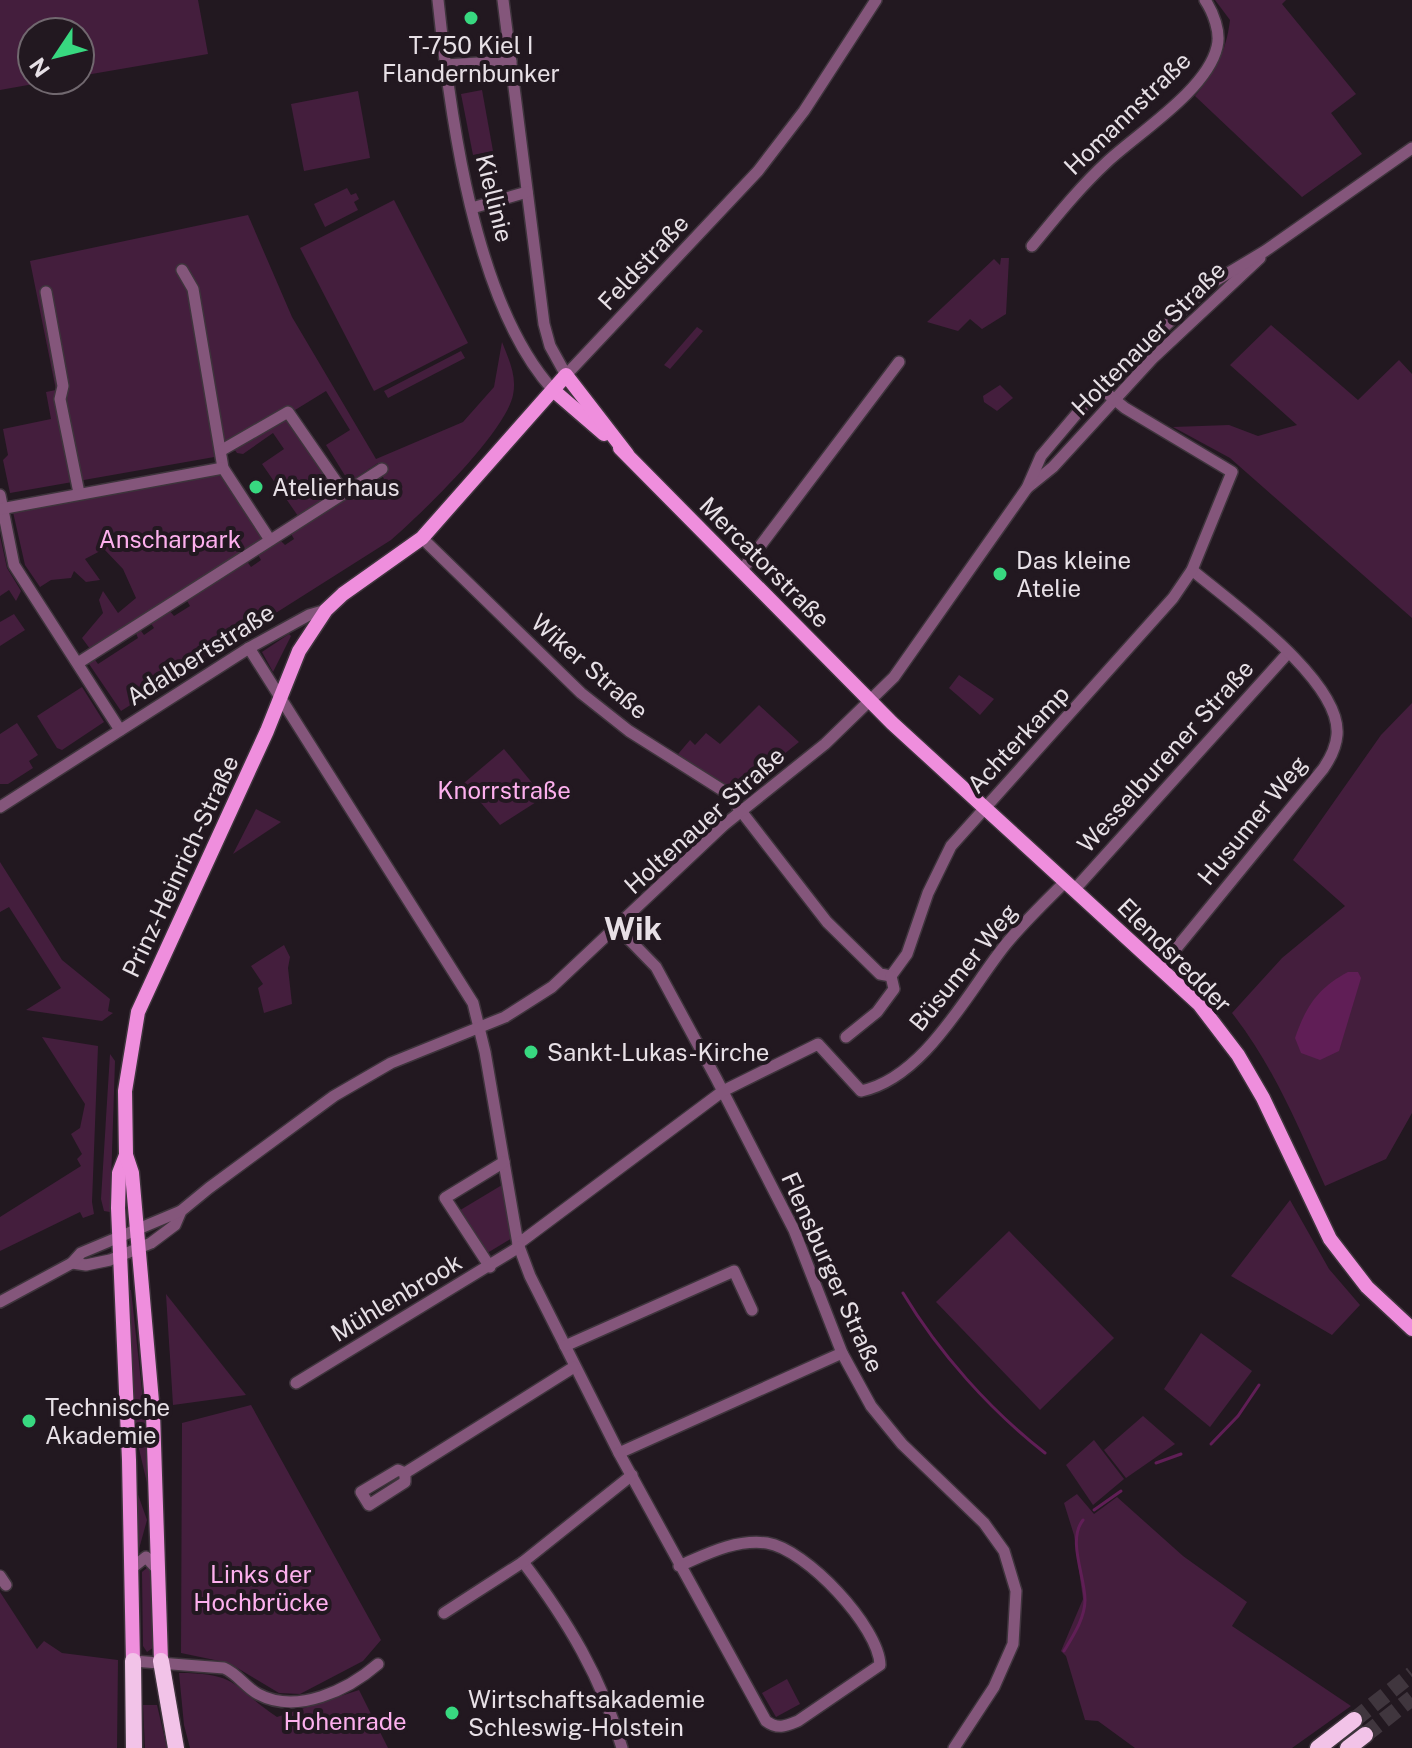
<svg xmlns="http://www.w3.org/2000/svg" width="1412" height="1748" viewBox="0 0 1412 1748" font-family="'Public Sans',sans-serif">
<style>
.green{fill:#441e3d}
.water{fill:#601e56}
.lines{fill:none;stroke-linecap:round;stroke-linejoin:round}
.stream{stroke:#601e56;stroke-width:3}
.highway-tunnel{stroke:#40363e;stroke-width:16;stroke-dasharray:16 8;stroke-linecap:butt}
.minor-casing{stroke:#3e343c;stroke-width:14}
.major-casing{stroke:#3e343c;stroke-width:17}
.highway-casing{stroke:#3e343c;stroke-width:19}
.minor{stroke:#84567b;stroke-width:11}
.major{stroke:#ef8edd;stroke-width:14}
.highway{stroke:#f2c3e8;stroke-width:16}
.poi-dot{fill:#38d880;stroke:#221820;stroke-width:3}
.labels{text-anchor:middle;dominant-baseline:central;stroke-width:8;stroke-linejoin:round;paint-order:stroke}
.poi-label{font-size:24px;fill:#e7e0e6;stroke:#221820;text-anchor:start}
.street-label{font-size:24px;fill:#e7e0e6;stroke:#221820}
.park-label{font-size:24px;fill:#fdb0ee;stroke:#221820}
.district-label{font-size:32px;font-weight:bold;fill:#e7e0e6;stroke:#221820}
</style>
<rect width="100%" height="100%" fill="#221820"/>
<g class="green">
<path d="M 0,0 L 198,0 L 208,54 L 80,76 L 80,32 L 32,32 L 32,80 L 56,80 L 0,90 Z"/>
<path d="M 1215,0 L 1286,0 L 1282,4 L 1356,94 L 1331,113 L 1362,154 L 1302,197 L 1195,96 C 1215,71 1226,53 1230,20 Z"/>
<path d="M 482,90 L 493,151 L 473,155 L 461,94 Z"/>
<path d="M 358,91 L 370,158 L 304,171 L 291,104 Z"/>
<path d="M 347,188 L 351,195 L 356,193 L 359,199 L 354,202 L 358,210 L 325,227 L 314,204 Z"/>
<path d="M 394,200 L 468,343 L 374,391 L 300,248 Z"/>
<path d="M 248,215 L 292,317 L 376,459 L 463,422 L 494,387 L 502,342 C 509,360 517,376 513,395 C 505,433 422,513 391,540 L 121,711 L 87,661 L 93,657 L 98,664 L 138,638 L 135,631 L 139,628 L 144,635 L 154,628 L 150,622 L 169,610 L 174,616 L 190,606 L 186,599 L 246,560 L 251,567 L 261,560 L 257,553 L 279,539 L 285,545 L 294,539 L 290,532 L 351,491 L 358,500 L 367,494 L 361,485 L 370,480 L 375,488 L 385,481 L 381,473 L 384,471 L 378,463 L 349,482 L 326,445 L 350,430 L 326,391 L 220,456 L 10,493 L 3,460 L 8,455 L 3,429 L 51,419 L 46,392 L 56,390 L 30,261 Z"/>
<path d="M 1001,258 L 1009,258 L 1006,314 L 982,329 L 970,319 L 958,331 L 927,322 L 994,259 L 1000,265 Z"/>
<path d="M 1271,325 L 1358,400 L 1399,360 L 1412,374 L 1412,618 L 1230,458 L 1173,427 L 1229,425 L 1258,436 L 1297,425 L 1230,365 Z"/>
<path d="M 697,327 L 703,331 L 670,369 L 664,365 Z"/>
<path d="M 461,351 L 465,358 L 388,398 L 384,391 Z"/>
<path d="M 1000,385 L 1013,398 L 997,411 L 984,402 L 983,396 Z"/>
<path d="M 285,415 L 334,489 L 334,493 L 298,516 L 262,464 L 284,449 L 273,433 L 243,454 L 237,453 L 232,446 Z"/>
<path d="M 218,473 L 224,476 L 262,538 L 262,546 L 93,653 L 82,638 L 103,613 L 99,600 L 103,591 L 118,613 L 136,598 L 123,569 L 104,549 L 85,559 L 100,580 L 86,582 L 74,571 L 71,578 L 51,580 L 40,587 L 25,565 L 13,512 Z"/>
<path d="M 0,536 L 7,568 L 21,591 L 16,601 L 9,590 L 0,596 Z"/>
<path d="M 14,614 L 25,630 L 0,646 L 0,622 Z"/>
<path d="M 289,634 L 291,636 L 273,672 L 262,652 Z"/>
<path d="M 959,675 L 994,699 L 980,715 L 949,688 Z"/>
<path d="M 82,687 L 104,722 L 62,750 L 57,748 L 37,716 Z"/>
<path d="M 1412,703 L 1412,1113 L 1386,1159 L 1325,1186 C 1298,1126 1273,1065 1232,1013 L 1282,958 L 1345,906 L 1293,860 L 1381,735 Z"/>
<path d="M 759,705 L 799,742 L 731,797 L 673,760 L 690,740 L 695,745 L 706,733 L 720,744 Z"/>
<path d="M 17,723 L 38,755 L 29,761 L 33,768 L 8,784 L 0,784 L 0,734 Z"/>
<path d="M 504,749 L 544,797 L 500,825 L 464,783 Z"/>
<path d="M 256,809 L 281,822 L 233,854 Z"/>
<path d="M 0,862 L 62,960 L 110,999 L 108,1011 L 113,1013 L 102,1021 L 26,1010 L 61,988 L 9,907 L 0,912 Z"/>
<path d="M 284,945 L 290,957 L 288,968 L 292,1004 L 264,1013 L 258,988 L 263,984 L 251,966 Z"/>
<path d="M 42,1037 L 98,1046 L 92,1202 L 94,1214 L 83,1218 L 80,1212 L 0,1251 L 0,1217 L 81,1166 L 77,1159 L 82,1154 L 71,1134 L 80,1128 L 85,1104 Z"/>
<path d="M 110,1054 L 115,1061 L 110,1212 L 104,1211 L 101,1199 Z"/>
<path d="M 502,1185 L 512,1238 L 484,1255 L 457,1212 Z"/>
<path d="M 1290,1200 L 1329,1269 L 1360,1305 L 1332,1335 L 1231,1276 Z"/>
<path d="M 1009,1231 L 1114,1338 L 1040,1410 L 936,1302 Z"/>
<path d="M 128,1290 L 131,1290 L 148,1446 L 148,1487 L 135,1432 Z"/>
<path d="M 166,1294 L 246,1395 L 173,1405 Z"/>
<path d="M 1201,1333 L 1252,1371 L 1210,1427 L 1164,1389 Z"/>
<path d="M 251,1405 L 381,1640 L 363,1661 L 300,1694 L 279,1693 L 229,1663 L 181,1653 L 182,1423 Z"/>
<path d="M 1143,1416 L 1175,1444 L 1126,1478 L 1104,1450 Z"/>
<path d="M 1094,1440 L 1124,1479 L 1093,1505 L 1066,1465 Z"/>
<path d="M 136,1489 L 147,1520 L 139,1549 L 137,1548 Z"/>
<path d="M 1077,1494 L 1094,1514 L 1117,1497 L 1183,1556 L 1247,1602 L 1232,1626 L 1351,1706 L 1292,1748 L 1135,1748 L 1098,1721 L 1085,1720 L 1066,1656 L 1061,1651 L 1083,1599 L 1074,1535 L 1064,1503 Z"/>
<path d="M 148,1567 L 151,1572 L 154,1647 L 147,1652 L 143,1646 L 142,1572 Z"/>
<path d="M 0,1592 L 37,1649 L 44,1641 L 62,1653 L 118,1660 L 117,1748 L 0,1748 Z"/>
<path d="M 179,1673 C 240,1673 232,1687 277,1717 L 359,1690 L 388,1748 L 190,1748 L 184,1725 Z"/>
<path d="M 787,1679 L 800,1704 L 776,1717 L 762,1693 Z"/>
<path d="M 143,1705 L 157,1705 L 167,1748 L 145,1748 Z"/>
</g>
<path class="water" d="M 1348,972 L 1358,972 L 1361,978 L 1339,1051 L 1320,1060 L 1301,1053 L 1295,1038 C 1306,1006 1318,988 1348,972 Z"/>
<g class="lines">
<g class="stream">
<path d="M 903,1293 C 939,1353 990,1410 1045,1453"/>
<path d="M 1211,1444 L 1238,1416 L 1259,1385"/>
<path d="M 1156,1463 L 1181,1454"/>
<path d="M 1094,1510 L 1121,1491"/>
<path d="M 1064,1651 C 1073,1636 1085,1618 1085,1600 C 1085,1576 1067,1540 1083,1520"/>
</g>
<g class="highway-tunnel">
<path d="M 1354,1720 L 1412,1674"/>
<path d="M 1365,1735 L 1412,1698"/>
</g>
<defs>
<g id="minor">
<path d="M 438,0 C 450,115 474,303 553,390"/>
<path d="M 503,0 L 544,324 L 550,346 L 566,375 L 758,171 L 804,111 L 876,0"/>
<path d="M 445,65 L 511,61"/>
<path d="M 472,208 L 527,192"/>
<path d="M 1032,246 C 1056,217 1079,188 1107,162 C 1138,133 1207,90 1217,47 C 1221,32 1213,12 1205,0"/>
<path d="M 182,270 L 193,289 L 223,468 L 270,540"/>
<path d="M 46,292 L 63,386 L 60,399 L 79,493"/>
<path d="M 222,450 L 288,412 L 344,493"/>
<path d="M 1027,488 L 1053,467 L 1152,359 L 1260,258"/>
<path d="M 0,495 L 14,565 L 120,730"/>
<path d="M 0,509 L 223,468"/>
<path d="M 422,538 L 581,693 L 629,731 L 727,793 L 827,922 L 880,974 L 891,976"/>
<path d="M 742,570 L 899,362"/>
<path d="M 249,648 L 473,1003 L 485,1052 L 518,1244 L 530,1276 L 619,1453 L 766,1721 C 778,1730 786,1726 798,1721 L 880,1665 C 879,1627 806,1549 767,1543 C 735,1539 707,1554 679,1566"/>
<path d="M 78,663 L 382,469"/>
<path d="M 0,807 L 249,648 L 309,615 L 326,610"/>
<path d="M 1075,889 L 1288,653"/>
<path d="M 618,928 L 656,967 L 716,1078 L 794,1230 L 842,1353 L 871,1406 L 902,1444 L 984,1523 L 1004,1551 L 1016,1591 L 1013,1644 L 994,1687 L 954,1748"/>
<path d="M 1161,967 L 1323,769 C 1330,759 1336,748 1337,735 C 1342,681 1230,602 1192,570"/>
<path d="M 891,976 L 907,954 L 928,893 L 951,846 L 1173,598 L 1192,570 L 1232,472 L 1125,408 L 1099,387"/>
<path d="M 846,1037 L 877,1012 L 894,989 L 891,976"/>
<path d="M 518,1244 L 723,1091 L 818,1044 L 861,1091 C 925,1078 968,991 1006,944 C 1024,922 1046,901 1066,881"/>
<path d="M 72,1263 L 86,1265 L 110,1260 L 151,1243 L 175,1225 L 181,1211 L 209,1188 L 334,1096 L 391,1063 L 505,1017 L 552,987 L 724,825 L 825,744 L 894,677 L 1027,488 L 1041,456 L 1096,391 L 1210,284 L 1265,251 L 1412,148"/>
<path d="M 490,1267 L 445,1198 L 504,1162"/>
<path d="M 0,1302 L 72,1263 L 81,1253 L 181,1211"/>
<path d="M 565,1346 L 734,1271 L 752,1310"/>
<path d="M 296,1383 L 519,1247"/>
<path d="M 619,1453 L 842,1353"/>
<path d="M 405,1473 L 405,1482 L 369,1505 L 361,1492 L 398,1470 L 405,1473 L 574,1367"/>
<path d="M 523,1562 C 567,1620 602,1678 622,1748"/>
<path d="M 132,1568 L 146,1557 L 157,1569"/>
<path d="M 0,1576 L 6,1585"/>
<path d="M 444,1613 L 523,1562 L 632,1475"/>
<path d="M 133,1661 L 224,1668 C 238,1674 245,1687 258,1694 C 297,1715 348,1690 378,1664"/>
</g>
<g id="major">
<path d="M 553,390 L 604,434"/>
<path d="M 620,448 L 892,723 L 1199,1004 L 1238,1055 L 1263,1098 L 1330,1239 L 1367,1287 L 1412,1329"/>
<path d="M 126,1155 L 119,1173 L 118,1208 L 129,1460 L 133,1661"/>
<path d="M 161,1661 L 153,1413 L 132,1173 L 126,1155 L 125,1091 L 138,1012 L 267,731 L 299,651 L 326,610 L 343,594 L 422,538 L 566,375 L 627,454"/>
</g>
<g id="highway">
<path d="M 133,1661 L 134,1748"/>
<path d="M 161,1661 L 176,1748"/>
<path d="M 1318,1748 L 1354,1720"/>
<path d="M 1348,1748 L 1365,1735"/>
</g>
</defs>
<use href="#minor" class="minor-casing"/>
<use href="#major" class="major-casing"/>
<use href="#highway" class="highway-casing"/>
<use href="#minor" class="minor"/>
<use href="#major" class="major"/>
<use href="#highway" class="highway"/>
</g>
<g class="poi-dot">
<circle cx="471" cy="18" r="8"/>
<circle cx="256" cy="487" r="8"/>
<circle cx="1000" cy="574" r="8"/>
<circle cx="531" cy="1052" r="8"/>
<circle cx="29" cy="1421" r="8"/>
<circle cx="452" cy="1713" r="8"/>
</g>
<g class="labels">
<g class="poi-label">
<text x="471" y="45" text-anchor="middle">T-750 Kiel I<tspan x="471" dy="28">Flandernbunker</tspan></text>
<text x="272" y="487">Atelierhaus</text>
<text x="1016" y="560">Das kleine<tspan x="1016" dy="28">Atelie</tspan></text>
<text x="547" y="1052">Sankt-Lukas-Kirche</text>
<text x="45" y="1407">Technische<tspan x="45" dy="28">Akademie</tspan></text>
<text x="468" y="1699">Wirtschaftsakademie<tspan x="468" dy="28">Schleswig-Holstein</tspan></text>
</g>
<g class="street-label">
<text transform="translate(1127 113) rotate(-44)">Homannstraße</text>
<text transform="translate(495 198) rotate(76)">Kiellinie</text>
<text transform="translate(643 262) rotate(-47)">Feldstraße</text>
<text transform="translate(1148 338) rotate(-45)">Holtenauer Straße</text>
<text transform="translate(765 562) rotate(45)">Mercatorstraße</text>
<text transform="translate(200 654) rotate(-32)">Adalbertstraße</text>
<text transform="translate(590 666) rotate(41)">Wiker Straße</text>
<text transform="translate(1018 739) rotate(-47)">Achterkamp</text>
<text transform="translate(1165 756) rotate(-48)">Wesselburener Straße</text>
<text transform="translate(704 820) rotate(-42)">Holtenauer Straße</text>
<text transform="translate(1252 820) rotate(-51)">Husumer Weg</text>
<text transform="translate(180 866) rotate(-65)">Prinz-Heinrich-Straße</text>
<text transform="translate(1175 955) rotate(45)">Elendsredder</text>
<text transform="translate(963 967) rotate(-51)">Büsumer Weg</text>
<text transform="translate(833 1272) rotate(66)">Flensburger Straße</text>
<text transform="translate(396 1297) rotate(-31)">Mühlenbrook</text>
</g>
<g class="park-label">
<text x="170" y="539">Anscharpark</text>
<text x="504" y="790">Knorrstraße</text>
<text x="261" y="1574">Links der<tspan x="261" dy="28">Hochbrücke</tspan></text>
<text x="345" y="1721">Hohenrade</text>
</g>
<g class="district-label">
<text x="633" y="928">Wik</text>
</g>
</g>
<g transform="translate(56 56) rotate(235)"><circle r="38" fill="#221820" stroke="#71686f" stroke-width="2"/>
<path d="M0-6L14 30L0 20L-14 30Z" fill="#38d880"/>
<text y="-12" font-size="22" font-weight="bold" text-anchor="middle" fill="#e7e0e6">N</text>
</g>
</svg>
